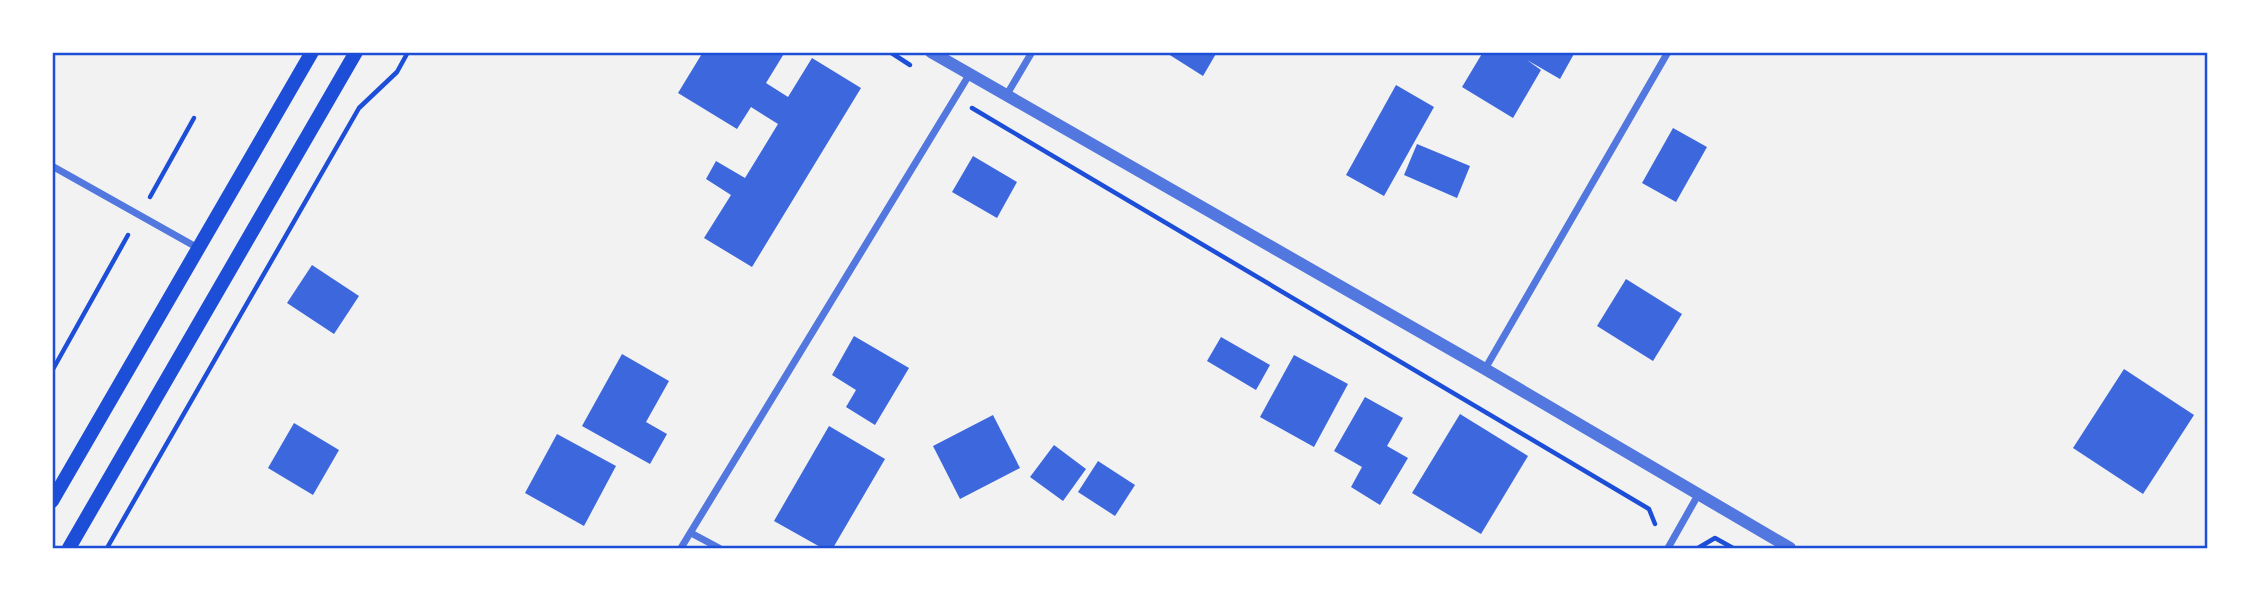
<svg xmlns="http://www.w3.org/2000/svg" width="2260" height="601" viewBox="0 0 2260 601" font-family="'Varela Round',sans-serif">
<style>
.building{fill:#3d67dc}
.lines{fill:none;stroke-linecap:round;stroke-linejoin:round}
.path{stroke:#1d4ed8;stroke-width:4.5}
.minor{stroke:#5277de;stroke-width:7}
.tertiary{stroke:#5277de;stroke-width:12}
.secondary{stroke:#1d4ed8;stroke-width:14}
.neatline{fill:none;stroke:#1d4ed8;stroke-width:2.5}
</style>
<rect width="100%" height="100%" fill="#f2f2f2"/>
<g class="building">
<path d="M 703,52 L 785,52 L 766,83 L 788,97 L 812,58 L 861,88 L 752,267 L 704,238 L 731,195 L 706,179 L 716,161 L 745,178 L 778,124 L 751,107 L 737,129 L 678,93 Z"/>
<path d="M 1165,52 L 1217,52 L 1203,76 Z"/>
<path d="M 1483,52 L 1575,52 L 1560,79 L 1527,60 L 1541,70 L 1513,118 L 1462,87 Z"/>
<path d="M 1396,85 L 1434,107 L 1384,196 L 1346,175 Z"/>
<path d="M 1673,128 L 1707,147 L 1676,202 L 1642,183 Z"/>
<path d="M 1417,144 L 1470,166 L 1457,198 L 1404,175 Z"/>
<path d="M 973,156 L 1017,182 L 997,218 L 952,192 Z"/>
<path d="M 312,265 L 359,296 L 334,334 L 287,303 Z"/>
<path d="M 1626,279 L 1682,314 L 1653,361 L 1597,326 Z"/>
<path d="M 854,336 L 909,368 L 875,425 L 846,407 L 856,390 L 832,375 Z"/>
<path d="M 1221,337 L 1270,365 L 1256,390 L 1207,361 Z"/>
<path d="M 622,354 L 669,381 L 646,422 L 667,434 L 650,464 L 582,426 Z"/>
<path d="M 1294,355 L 1348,384 L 1314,447 L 1260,417 Z"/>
<path d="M 2124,369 L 2194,415 L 2143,494 L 2073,448 Z"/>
<path d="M 1365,397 L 1403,418 L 1387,446 L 1408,458 L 1380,505 L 1351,487 L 1362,467 L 1334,451 Z"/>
<path d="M 1460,414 L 1528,456 L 1481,534 L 1412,493 Z"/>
<path d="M 993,415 L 1020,468 L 960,499 L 933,446 Z"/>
<path d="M 294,423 L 339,450 L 313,495 L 268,468 Z"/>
<path d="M 829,426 L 885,459 L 833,548 L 822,548 L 774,521 Z"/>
<path d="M 557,434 L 616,466 L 584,526 L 525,493 Z"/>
<path d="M 1054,445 L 1086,469 L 1063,501 L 1030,477 Z"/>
<path d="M 1098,461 L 1135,485 L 1115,516 L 1078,492 Z"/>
</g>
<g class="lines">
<g class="path">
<path d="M 890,52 L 910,65"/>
<path d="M 972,108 L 1649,509 L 1655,524"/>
<path d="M 150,197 L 194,118"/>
<path d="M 52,371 L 128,235"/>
<path d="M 107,548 L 359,108 L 397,72 L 408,52"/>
<path d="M 1698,548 L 1715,538 L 1733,548"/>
</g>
<g class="minor">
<path d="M 1006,96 L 1032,52"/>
<path d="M 52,166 L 198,248"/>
<path d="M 1485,369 L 1668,52"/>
<path d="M 691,533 L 719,548"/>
<path d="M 681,548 L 969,75"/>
<path d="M 1668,548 L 1698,495"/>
</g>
<path class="tertiary" d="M 931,52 L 1485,369 L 1790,548"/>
<g class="secondary">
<path d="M 52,501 L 312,52"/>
<path d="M 69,548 L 356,52"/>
</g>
</g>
<rect width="2260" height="601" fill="none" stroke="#ffffff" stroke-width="108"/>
<rect x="54" y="54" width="2152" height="493" class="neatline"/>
</svg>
